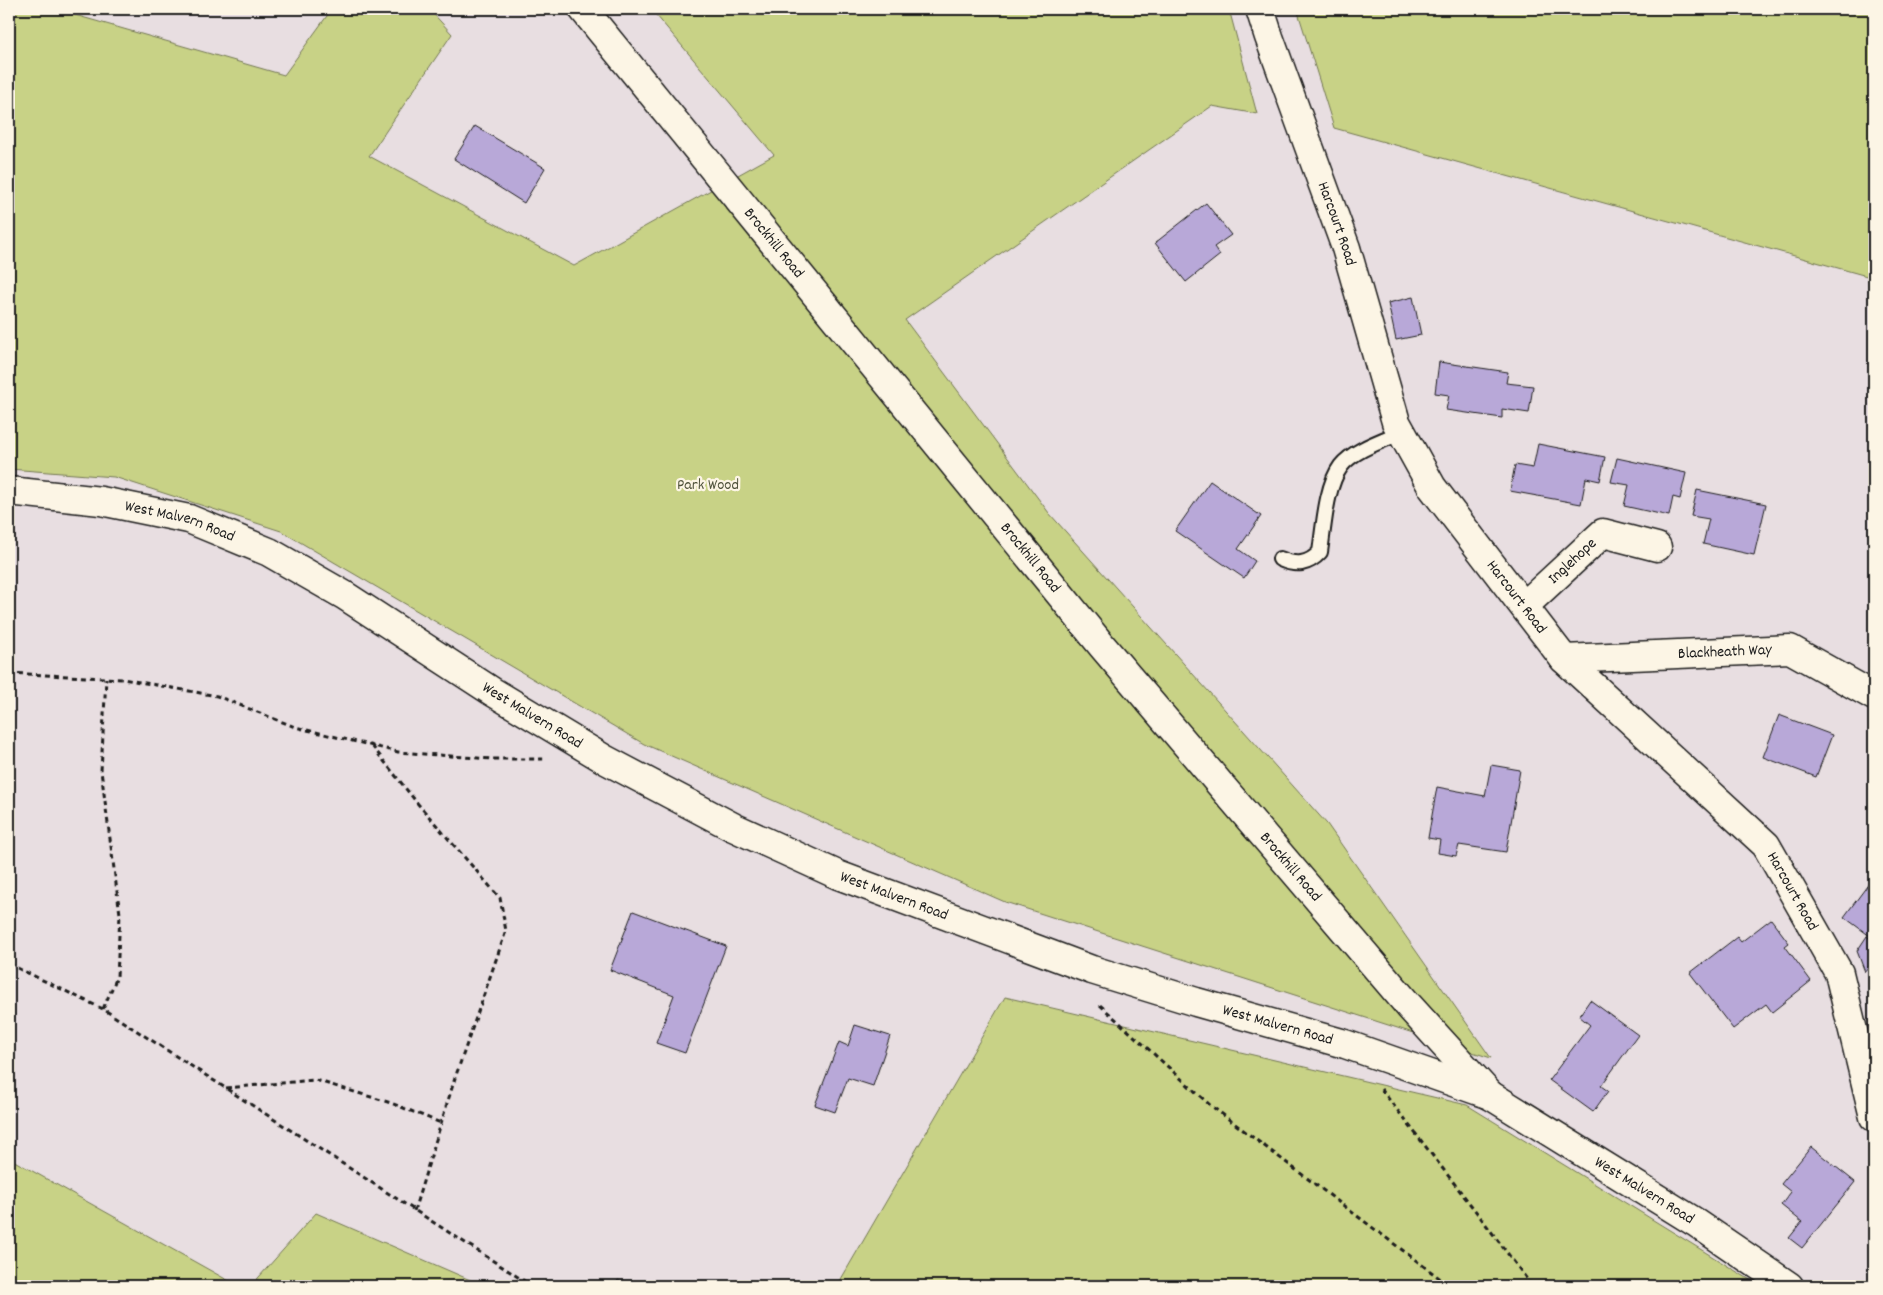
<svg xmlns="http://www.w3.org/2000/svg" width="1883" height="1295" viewBox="0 0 1883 1295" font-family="Dekko,sans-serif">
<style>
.green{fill:#c8d286;stroke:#727751}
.building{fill:#b8a8d8;stroke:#1c1c1c}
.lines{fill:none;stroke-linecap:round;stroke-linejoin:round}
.lane-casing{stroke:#1c1c1c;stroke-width:18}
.street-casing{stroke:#1c1c1c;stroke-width:31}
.secondary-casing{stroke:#1c1c1c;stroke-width:31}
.path{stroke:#1c1c1c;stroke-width:3;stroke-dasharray:5 4;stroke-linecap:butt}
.lane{stroke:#fcf5e5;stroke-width:14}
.street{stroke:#fcf5e5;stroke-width:28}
.secondary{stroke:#fcf5e5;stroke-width:28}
.labels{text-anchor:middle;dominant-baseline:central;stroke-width:4.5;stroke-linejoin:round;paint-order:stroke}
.street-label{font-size:16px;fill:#1c1c1c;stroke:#fcf5e5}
.park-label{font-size:16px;fill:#50533c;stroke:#fcf5e5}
</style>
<rect width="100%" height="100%" fill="#e8dee1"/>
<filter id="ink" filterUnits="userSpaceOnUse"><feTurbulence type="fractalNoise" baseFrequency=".02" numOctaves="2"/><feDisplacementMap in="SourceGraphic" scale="10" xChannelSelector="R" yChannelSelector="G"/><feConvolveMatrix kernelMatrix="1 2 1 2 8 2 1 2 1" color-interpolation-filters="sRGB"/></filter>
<g filter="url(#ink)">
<g class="green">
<path d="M 9,9 L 54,9 L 284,75 L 332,9 L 429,9 L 452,34 L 369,156 L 574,266 L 774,155 L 651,9 L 1229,9 L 1257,114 L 1212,106 L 905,320 L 1049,513 L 1327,824 L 1491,1058 L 1005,902 L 644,744 L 281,531 L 114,477 L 9,469 Z"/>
<path d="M 1297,9 L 1874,9 L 1874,278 L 1334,128 Z"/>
<path d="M 1005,997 L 1467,1105 L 1760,1286 L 837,1286 Z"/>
<path d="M 9,1158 L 238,1286 L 9,1286 Z"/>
<path d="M 316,1213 L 484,1286 L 251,1286 Z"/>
</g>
<g class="building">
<path d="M 475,126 L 545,168 L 524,203 L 454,159 Z"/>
<path d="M 1206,203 L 1231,235 L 1214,247 L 1220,255 L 1186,282 L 1155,243 Z"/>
<path d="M 1413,297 L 1421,335 L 1396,340 L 1388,303 Z"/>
<path d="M 1439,362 L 1508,372 L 1506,383 L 1533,386 L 1529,413 L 1502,409 L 1502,418 L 1446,410 L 1449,395 L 1435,393 Z"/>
<path d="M 1538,444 L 1605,457 L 1600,481 L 1586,478 L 1581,504 L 1510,491 L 1515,465 L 1533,468 Z"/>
<path d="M 1617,458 L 1686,473 L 1680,499 L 1673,497 L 1669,516 L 1624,506 L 1629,485 L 1611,482 Z"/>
<path d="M 1210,481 L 1261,516 L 1238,549 L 1255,561 L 1244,578 L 1175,531 Z"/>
<path d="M 1697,490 L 1766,504 L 1754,555 L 1703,544 L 1709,519 L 1691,516 Z"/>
<path d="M 1779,715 L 1832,735 L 1816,777 L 1763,757 Z"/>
<path d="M 1491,765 L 1520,770 L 1506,852 L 1459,845 L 1456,856 L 1438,853 L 1440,840 L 1428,838 L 1437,787 L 1485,796 Z"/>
<path d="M 1873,878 L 1874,880 L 1874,939 L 1844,917 Z"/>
<path d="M 633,911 L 726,946 L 685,1053 L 656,1043 L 674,995 L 610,970 Z"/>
<path d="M 1771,919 L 1789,943 L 1785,946 L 1811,981 L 1772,1012 L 1766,1004 L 1733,1029 L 1690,973 L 1737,937 L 1741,942 Z"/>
<path d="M 1867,936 L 1874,942 L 1874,959 L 1865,972 L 1857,951 Z"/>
<path d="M 1590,1000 L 1638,1035 L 1601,1086 L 1608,1091 L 1593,1112 L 1549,1080 L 1590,1025 L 1579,1016 Z"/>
<path d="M 855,1025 L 890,1036 L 873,1086 L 848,1078 L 835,1112 L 815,1105 L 839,1042 L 848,1046 Z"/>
<path d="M 1811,1147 L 1855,1182 L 1802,1248 L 1789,1238 L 1802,1222 L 1781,1205 L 1791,1192 L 1781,1184 Z"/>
<path d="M 618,1280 L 630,1286 L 614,1286 Z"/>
</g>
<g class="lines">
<defs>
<path id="lane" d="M 1280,559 C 1296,566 1308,565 1320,552 C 1324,526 1326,486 1341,466 C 1353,450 1384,440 1402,432"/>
<g id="street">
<path id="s1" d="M 583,9 L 1103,647 L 1409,1006 L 1490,1095"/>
<path id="s2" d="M 1260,9 L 1269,37 L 1346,248 L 1396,422 L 1432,487 L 1564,659 L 1766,845 L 1839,973 L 1874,1117"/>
<path id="s3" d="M 1524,606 L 1603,533 L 1657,547"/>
<path id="s4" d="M 1564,659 L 1790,649 L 1874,696"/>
</g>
<g id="secondary">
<path id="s5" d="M 9,491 L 101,501 L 189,519 L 269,552 L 344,595 L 493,692 L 606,760 L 733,827 L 838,875 L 1092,970 L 1196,1002 L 1345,1044 L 1490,1095 L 1695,1222 L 1789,1286"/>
</g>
</defs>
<use href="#lane" class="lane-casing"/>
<use href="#street" class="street-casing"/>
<use href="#secondary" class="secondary-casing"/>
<g class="path">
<path d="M 9,673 L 123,679 L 217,696 L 295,727 L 398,752 L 491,759 L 545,759"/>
<path d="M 372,746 L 418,804 L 500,898 L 506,931 L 455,1078 L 414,1211"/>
<path d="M 9,964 L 103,1009 L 532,1286"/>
<path d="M 1100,1005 L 1210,1105 L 1450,1286"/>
<path d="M 103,1009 L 117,977 L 120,914 L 101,771 L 106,678"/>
<path d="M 226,1088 L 315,1080 L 391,1103 L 441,1123"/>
<path d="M 1381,1089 L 1481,1218 L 1532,1286"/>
</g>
<use href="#lane" class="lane"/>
<use href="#street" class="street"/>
<use href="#secondary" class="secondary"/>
</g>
</g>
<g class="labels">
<g class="street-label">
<text stroke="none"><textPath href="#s2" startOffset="228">Harcourt Road</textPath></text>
<text stroke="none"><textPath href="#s1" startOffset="302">Brockhill Road</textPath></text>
<text stroke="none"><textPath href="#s5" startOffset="174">West Malvern Road</textPath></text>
<text stroke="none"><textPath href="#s1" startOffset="708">Brockhill Road</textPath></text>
<text stroke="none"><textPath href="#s3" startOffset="66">Inglehope</textPath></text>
<text stroke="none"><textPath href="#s2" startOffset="648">Harcourt Road</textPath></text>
<text stroke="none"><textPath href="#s4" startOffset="161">Blackheath Way</textPath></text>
<text stroke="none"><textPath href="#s5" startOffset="579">West Malvern Road</textPath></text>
<text stroke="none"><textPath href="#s1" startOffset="1112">Brockhill Road</textPath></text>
<text stroke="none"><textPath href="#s2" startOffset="1054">Harcourt Road</textPath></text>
<text stroke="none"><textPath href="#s5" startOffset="984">West Malvern Road</textPath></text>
<text stroke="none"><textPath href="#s5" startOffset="1389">West Malvern Road</textPath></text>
<text stroke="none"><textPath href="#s5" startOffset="1794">West Malvern Road</textPath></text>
</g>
<g class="park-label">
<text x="708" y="485">Park Wood</text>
</g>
</g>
<rect width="1883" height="1295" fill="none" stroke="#fcf5e5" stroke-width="30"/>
<rect x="15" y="15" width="1853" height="1265" fill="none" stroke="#1c1c1c" stroke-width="2" filter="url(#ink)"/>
</svg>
